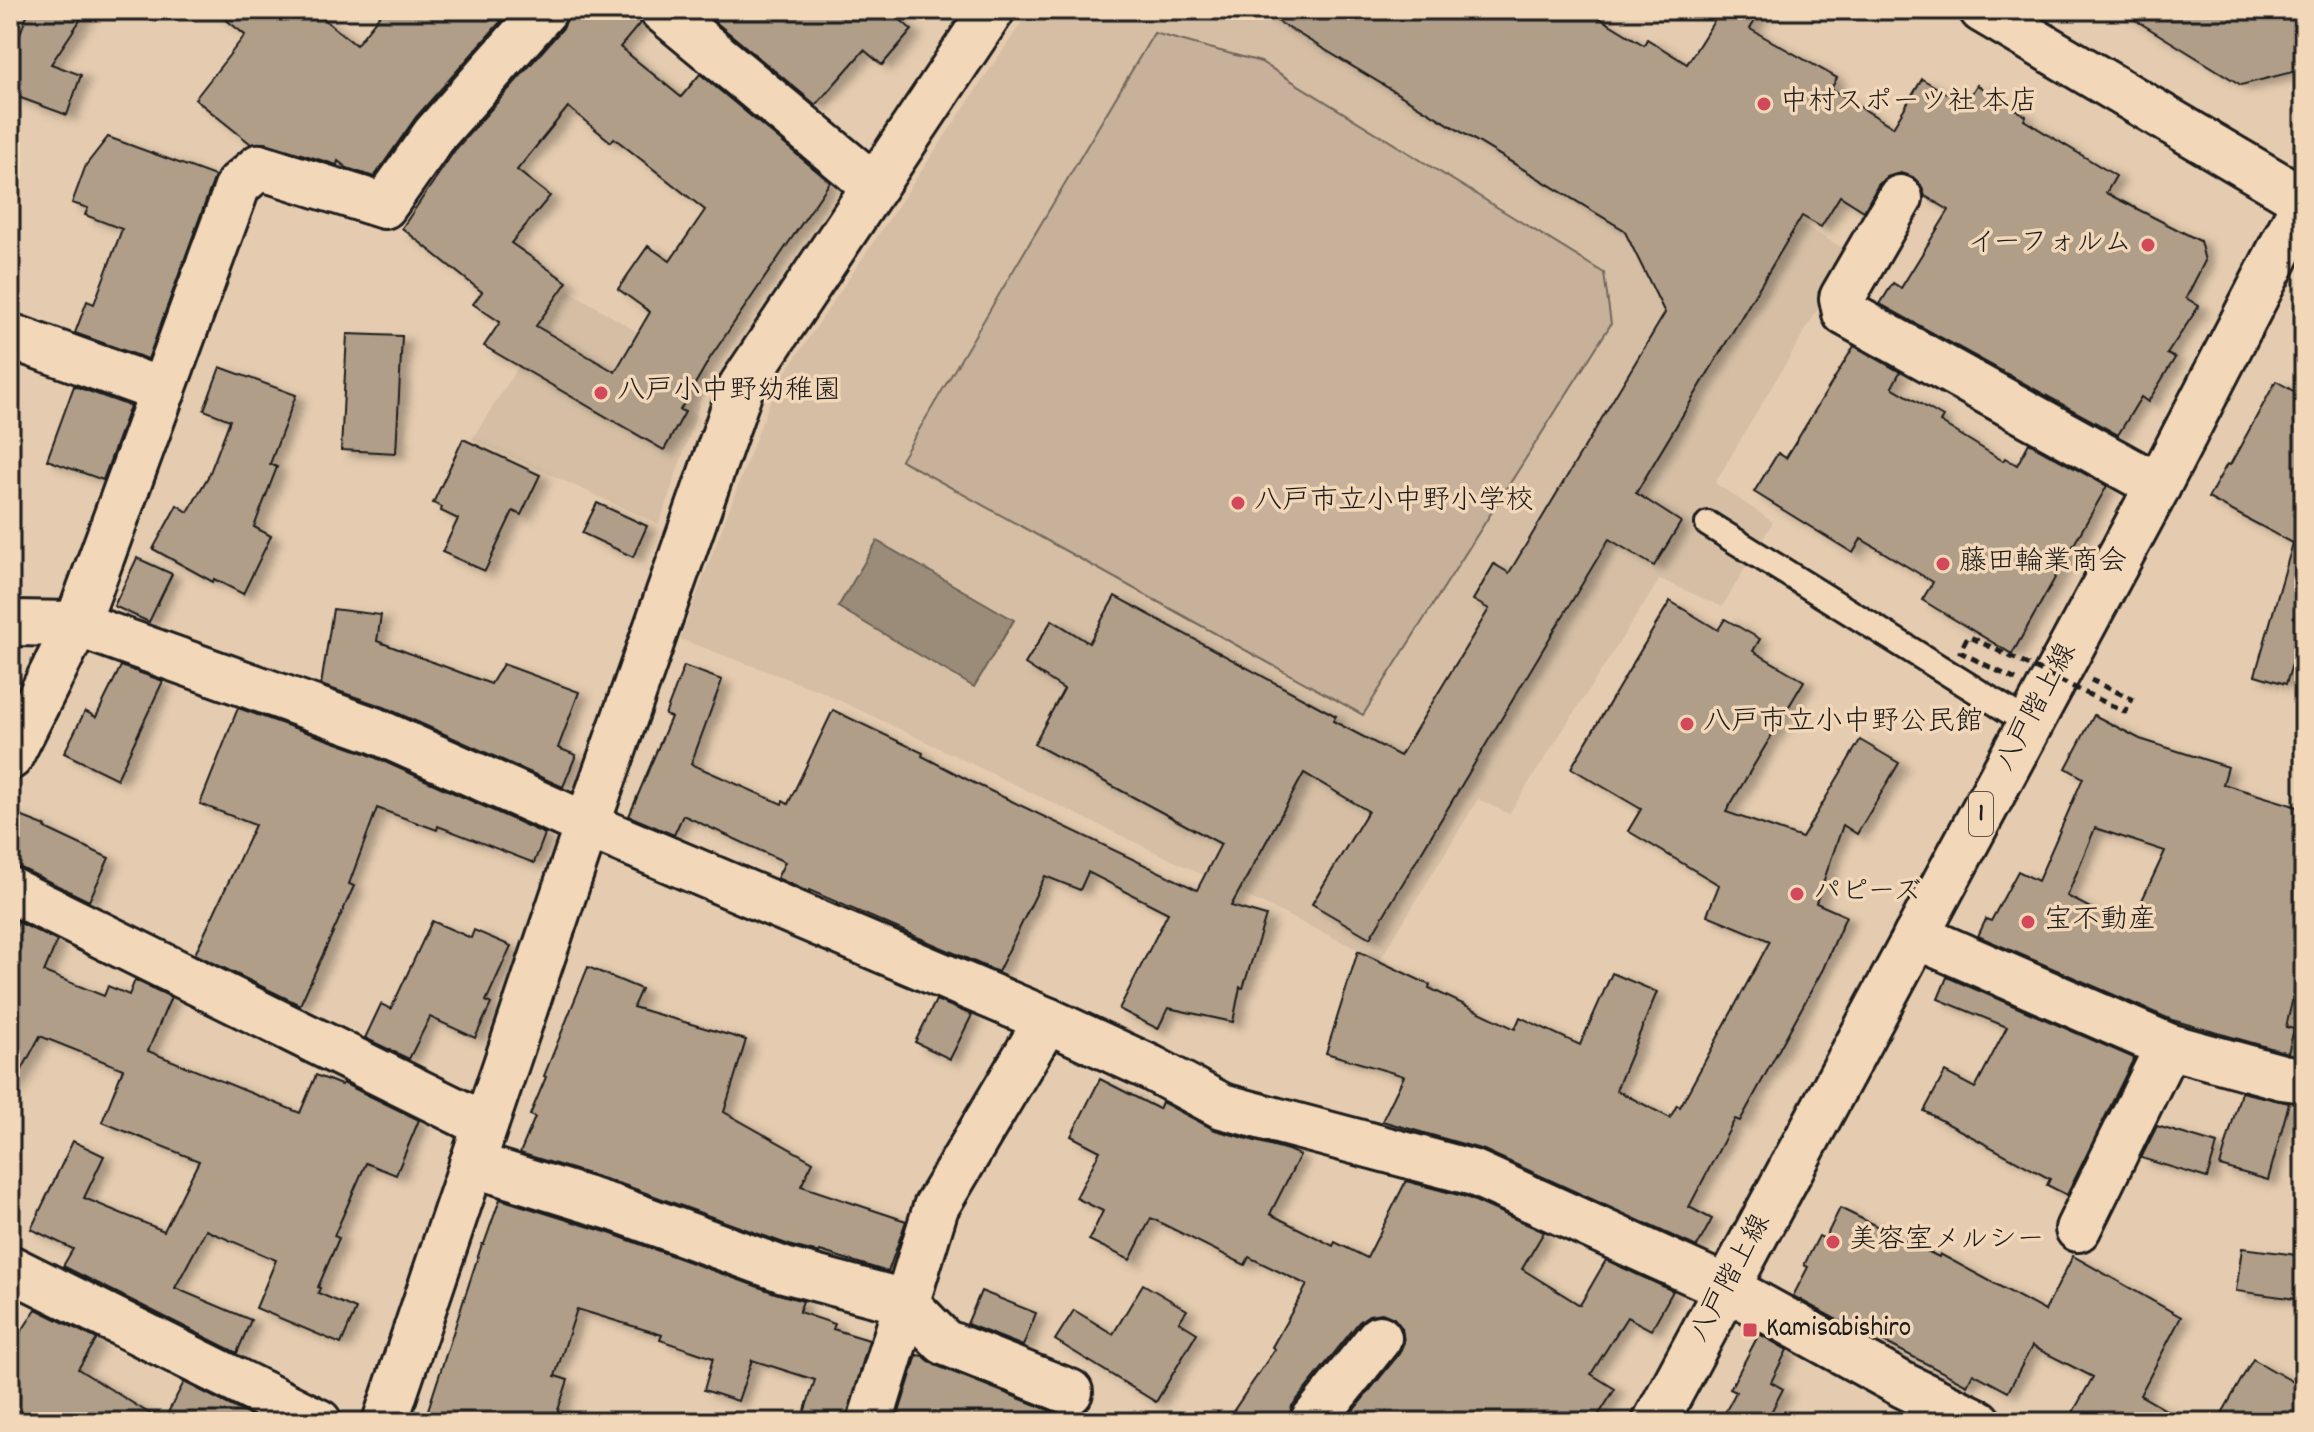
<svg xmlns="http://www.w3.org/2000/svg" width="2314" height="1432" viewBox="0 0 2314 1432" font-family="Dekko,'Klee One',sans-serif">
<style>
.built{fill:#d5bea4}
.green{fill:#c7b19a;stroke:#72665b;stroke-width:2}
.water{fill:#9b8b79;stroke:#685f54;stroke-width:2}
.building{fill:#b09e89;stroke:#1c1c1c;stroke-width:2;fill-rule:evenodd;filter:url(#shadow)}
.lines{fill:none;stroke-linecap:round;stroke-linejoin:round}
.lane-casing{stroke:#1c1c1c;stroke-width:30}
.street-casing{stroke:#1c1c1c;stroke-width:50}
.secondary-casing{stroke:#1c1c1c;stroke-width:50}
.primary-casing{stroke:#1c1c1c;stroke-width:50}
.lane{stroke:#f2d7b9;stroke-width:24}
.street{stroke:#f2d7b9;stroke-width:44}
.secondary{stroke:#f2d7b9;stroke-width:44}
.primary{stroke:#f2d7b9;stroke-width:44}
.path-bridge{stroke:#1c1c1c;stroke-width:5;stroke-dasharray:8 6;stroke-linecap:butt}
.poi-dot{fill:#d1495b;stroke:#f2d7b9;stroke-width:3}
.labels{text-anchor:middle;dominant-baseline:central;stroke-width:7;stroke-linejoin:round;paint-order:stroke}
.shield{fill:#f2d7b9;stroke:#5c544b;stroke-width:2}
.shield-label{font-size:26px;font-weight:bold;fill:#1c1c1c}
.poi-label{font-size:28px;fill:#1c1c1c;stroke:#f2d7b9;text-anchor:start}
.street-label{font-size:28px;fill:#1c1c1c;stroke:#f2d7b9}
</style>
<defs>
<filter id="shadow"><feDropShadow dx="9" dy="5" stdDeviation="4" flood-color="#0004"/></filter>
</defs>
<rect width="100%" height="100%" fill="#e5ccb0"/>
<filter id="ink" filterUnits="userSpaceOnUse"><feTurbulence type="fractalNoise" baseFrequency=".0125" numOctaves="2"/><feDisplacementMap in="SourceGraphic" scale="16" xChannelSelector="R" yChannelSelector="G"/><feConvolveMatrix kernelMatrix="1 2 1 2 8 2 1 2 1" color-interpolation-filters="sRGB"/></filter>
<g filter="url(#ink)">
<g class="built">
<path d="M 1030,10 L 1440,10 L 1851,253 L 1715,483 L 1773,522 L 1722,607 L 1660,579 L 1509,814 L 1478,799 L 1380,960 L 820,691 L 680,639 L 775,388 Z"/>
<path d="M 568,290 L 707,374 L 697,413 L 659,524 L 472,439 Z"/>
</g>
<path class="green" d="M 1154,33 L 1261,62 L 1604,273 L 1611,324 L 1363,715 L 901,460 Z"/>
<path class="water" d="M 877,541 L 1014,620 L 974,687 L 838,607 Z"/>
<g class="building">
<path d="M 29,10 L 87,10 L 51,64 L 81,75 L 67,115 L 10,94 L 10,60 Z"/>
<path d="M 214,10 L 312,10 L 356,45 L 384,10 L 489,10 L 502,20 L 416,117 L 374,177 L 347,168 L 338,161 L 337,165 L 266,143 L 251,144 L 195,99 L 245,35 Z"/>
<path d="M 569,10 L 638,10 L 641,22 L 620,47 L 681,97 L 700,74 L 830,182 L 710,358 L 680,410 L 685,412 L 664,450 L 484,346 L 500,322 L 473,304 L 482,292 L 402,228 L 455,150 L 564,27 ZM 568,107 L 611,142 L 614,138 L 705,210 L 670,261 L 648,246 L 618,289 L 650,312 L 615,372 L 536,326 L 567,282 L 511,243 L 550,196 L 517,170 Z"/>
<path d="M 701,10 L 889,10 L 912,30 L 882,65 L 864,50 L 816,105 Z"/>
<path d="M 1259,10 L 1586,10 L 1644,45 L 1647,39 L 1687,64 L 1721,10 L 1761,10 L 1750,29 L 1837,78 L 1831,89 L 1893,127 L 1922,79 L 1965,104 L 1977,85 L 2026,116 L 2024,120 L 2116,176 L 2106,193 L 2200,241 L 2205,261 L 2186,298 L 2199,306 L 2167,354 L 2175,358 L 2148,402 L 2141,397 L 2118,435 L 1880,304 L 1893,283 L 1901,288 L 1949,210 L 1925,196 L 1921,185 L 1913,177 L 1901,173 L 1887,177 L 1878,185 L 1864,211 L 1840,196 L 1821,227 L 1802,216 L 1636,493 L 1681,522 L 1654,566 L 1609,539 L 1370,938 L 1312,904 L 1368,811 L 1304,773 L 1231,906 L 1266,916 L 1243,988 L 1240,987 L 1233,1022 L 1168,1008 L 1158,1029 L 1119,1009 L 1168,913 L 1088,872 L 1080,890 L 1045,876 L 998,972 L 809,890 L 808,892 L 777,878 L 785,862 L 683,815 L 674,835 L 629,816 L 671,717 L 665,715 L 684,666 L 722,680 L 691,764 L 782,804 L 783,801 L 788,804 L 833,710 L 923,753 L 922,756 L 976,784 L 1197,890 L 1221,844 L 1034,744 L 1064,689 L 1025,664 L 1052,620 L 1089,643 L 1115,596 L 1336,716 L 1333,721 L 1400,756 L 1489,609 L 1473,600 L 1494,564 L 1509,573 L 1665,313 L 1624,230 Z"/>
<path d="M 2119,10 L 2304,10 L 2304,69 L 2241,85 Z"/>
<path d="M 108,137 L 215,176 L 148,359 L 75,333 L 87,301 L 94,304 L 122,229 L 85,215 L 88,208 L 72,203 L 86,165 Z"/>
<path d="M 347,334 L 402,336 L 396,453 L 341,450 Z"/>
<path d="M 1854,346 L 1900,372 L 1892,387 L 1943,417 L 1940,422 L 2003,461 L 2005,458 L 2017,465 L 2029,443 L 2107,486 L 2012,654 L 1922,600 L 1933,582 L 1861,539 L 1853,553 L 1754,492 L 1778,453 L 1786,458 Z"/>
<path d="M 220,367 L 296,395 L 270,464 L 277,467 L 254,527 L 271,536 L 243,594 L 214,579 L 213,582 L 153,549 L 177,505 L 188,512 L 209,475 L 230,420 L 204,410 Z"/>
<path d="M 2276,381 L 2304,397 L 2304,624 L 2286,684 L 2255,675 L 2293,543 L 2208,498 L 2227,464 L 2230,465 Z"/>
<path d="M 74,386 L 130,406 L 103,480 L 47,460 Z"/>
<path d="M 463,439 L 540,475 L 521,515 L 513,511 L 485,571 L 442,552 L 458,519 L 441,511 L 442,507 L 433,503 Z"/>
<path d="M 597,503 L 647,526 L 633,557 L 582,533 Z"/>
<path d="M 137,558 L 172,574 L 149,622 L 114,606 Z"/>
<path d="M 1670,601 L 1718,630 L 1725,619 L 1760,639 L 1753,651 L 1804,681 L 1726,812 L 1802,838 L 1860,740 L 1899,763 L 1857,834 L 1843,825 L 1816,903 L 1846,916 L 1823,969 L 1740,1121 L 1735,1119 L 1689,1207 L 1712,1219 L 1697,1247 L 1484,1150 L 1382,1121 L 1404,1076 L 1326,1053 L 1358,951 L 1430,985 L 1429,988 L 1515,1029 L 1520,1017 L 1580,1045 L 1612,973 L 1657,992 L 1616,1090 L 1670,1118 L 1677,1105 L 1680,1107 L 1770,941 L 1707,915 L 1719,885 L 1628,831 L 1641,809 L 1571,768 Z"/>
<path d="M 333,609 L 381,615 L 377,641 L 491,684 L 503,664 L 579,692 L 558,748 L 576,755 L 563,787 L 384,707 L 321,685 Z"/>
<path d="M 121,666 L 163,681 L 117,779 L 64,753 L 85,711 L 96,717 Z"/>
<path d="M 238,708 L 365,753 L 545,834 L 534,863 L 438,826 L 437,830 L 377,808 L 349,884 L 354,886 L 300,1005 L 195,954 L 255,825 L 200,804 Z"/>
<path d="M 2094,715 L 2140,739 L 2228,767 L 2223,784 L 2304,809 L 2304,952 L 2286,1027 L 2294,1029 L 2288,1053 L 2172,1020 L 1978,936 L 1986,919 L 1991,921 L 2018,871 L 2038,881 L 2083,778 L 2066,768 ZM 2095,828 L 2165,851 L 2129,928 L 2067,896 Z"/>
<path d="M 10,812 L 46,826 L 45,828 L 109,858 L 89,901 L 21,868 L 10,865 Z"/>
<path d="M 432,921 L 471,938 L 474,930 L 511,946 L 486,1001 L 491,1004 L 475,1038 L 430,1017 L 409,1059 L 365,1038 L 381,1004 L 391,1009 Z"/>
<path d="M 18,922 L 57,941 L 44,972 L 104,996 L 108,986 L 129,995 L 135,980 L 171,997 L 148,1051 L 300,1113 L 316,1075 L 341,1085 L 343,1083 L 419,1120 L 396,1175 L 366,1163 L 334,1236 L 339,1238 L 318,1287 L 320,1288 L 318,1293 L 356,1309 L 341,1344 L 256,1308 L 276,1260 L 206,1230 L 175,1288 L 251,1320 L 237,1353 L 63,1266 L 73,1249 L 31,1229 L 73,1141 L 104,1156 L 84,1198 L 164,1231 L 199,1161 L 102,1122 L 123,1069 L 40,1036 L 10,1092 L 10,941 Z"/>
<path d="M 588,967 L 641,989 L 633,1007 L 746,1040 L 724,1112 L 813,1162 L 801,1186 L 906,1221 L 888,1272 L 820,1251 L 819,1253 L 792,1246 L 624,1185 L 520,1153 L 535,1117 L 530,1115 L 546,1077 L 544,1076 Z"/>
<path d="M 1947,977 L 2134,1058 L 2067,1195 L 2047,1185 L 2050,1179 L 1924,1111 L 1945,1072 L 1975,1088 L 2007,1027 L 1938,999 Z"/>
<path d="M 936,1000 L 972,1015 L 950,1059 L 915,1042 Z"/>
<path d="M 1100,1079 L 1159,1109 L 1162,1102 L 1215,1130 L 1288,1150 L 1300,1155 L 1270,1214 L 1333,1246 L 1335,1242 L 1367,1258 L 1406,1181 L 1466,1197 L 1544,1232 L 1522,1269 L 1580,1305 L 1606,1260 L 1673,1291 L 1651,1330 L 1627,1317 L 1591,1374 L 1615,1389 L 1594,1422 L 1344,1422 L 1399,1354 L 1404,1342 L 1402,1328 L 1394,1318 L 1382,1313 L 1369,1315 L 1359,1322 L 1292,1406 L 1288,1422 L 1226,1422 L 1275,1349 L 1272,1347 L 1307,1285 L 1249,1257 L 1245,1265 L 1151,1218 L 1130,1260 L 1089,1240 L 1103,1211 L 1076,1198 L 1100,1151 L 1071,1136 Z"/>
<path d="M 2241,1092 L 2289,1103 L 2268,1180 L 2220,1166 Z"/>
<path d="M 2157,1126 L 2217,1144 L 2207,1178 L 2141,1158 Z"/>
<path d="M 500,1199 L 609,1233 L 775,1293 L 803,1301 L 799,1312 L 835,1324 L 833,1329 L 869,1340 L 846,1422 L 801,1422 L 815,1380 L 752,1360 L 738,1401 L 704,1390 L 713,1358 L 660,1340 L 662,1335 L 577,1309 L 555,1376 L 568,1380 L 554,1422 L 424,1422 L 482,1244 L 484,1244 Z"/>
<path d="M 1840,1208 L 1939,1257 L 1940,1254 L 2045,1311 L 2073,1256 L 2181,1317 L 2140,1395 L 2187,1422 L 2091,1422 L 2073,1412 L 2093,1377 L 2032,1346 L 2008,1392 L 1973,1373 L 1967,1385 L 1873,1336 L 1872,1339 L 1793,1296 L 1808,1267 L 1804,1265 L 1819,1236 L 1825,1239 Z"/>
<path d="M 2242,1248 L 2304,1256 L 2304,1300 L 2236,1291 Z"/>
<path d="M 1143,1284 L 1187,1310 L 1179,1322 L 1197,1333 L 1156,1402 L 1055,1340 L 1074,1310 L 1113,1334 Z"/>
<path d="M 981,1291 L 1036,1313 L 1023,1346 L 967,1324 Z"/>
<path d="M 36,1309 L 97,1339 L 78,1369 L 163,1422 L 10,1422 L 10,1349 Z"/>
<path d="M 1759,1334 L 1787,1350 L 1771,1382 L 1783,1389 L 1766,1422 L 1720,1422 L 1736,1392 L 1730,1389 Z"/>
<path d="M 917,1355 L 923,1356 L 935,1365 L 1061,1415 L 1081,1418 L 1080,1422 L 896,1422 Z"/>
<path d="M 2253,1359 L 2304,1388 L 2304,1422 L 2217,1422 Z"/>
<path d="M 184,1382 L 263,1422 L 163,1422 Z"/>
</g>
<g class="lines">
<defs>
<path id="lane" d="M 1708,524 L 2030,724"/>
<g id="street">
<path d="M 662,10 L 874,186"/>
<path d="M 1900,198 L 1842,298 L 1845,313 L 2158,486"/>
<path d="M 10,336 L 163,391"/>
<path d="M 10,623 L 77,624 L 374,730 L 587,825 L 1047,1020 L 1151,1068 L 1222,1106 L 1474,1173 L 1727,1288 L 1905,1386 L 1979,1422"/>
<path d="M 10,757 L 77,624 L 238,185 L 259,167 L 384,206 L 435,134 L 545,10"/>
<path d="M 10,890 L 485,1125"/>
<path d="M 1916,936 L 2168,1046 L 2282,1077 L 2304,1080"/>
<path d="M 472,1164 L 617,1209 L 784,1270 L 905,1302 L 944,1342 L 1070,1392"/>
<path d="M 2078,1229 L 2168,1046"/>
<path d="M 10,1268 L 319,1422"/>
<path d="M 870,1422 L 936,1207 L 1047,1020"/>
<path d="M 1312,1422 L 1379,1338"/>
</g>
<g id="secondary">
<path d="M 1982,10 L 2304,200"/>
<path d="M 385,1422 L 587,825 L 742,385 L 992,10"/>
</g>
<path id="primary" d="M 1655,1422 L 2158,486 L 2304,203"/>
</defs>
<use href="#lane" class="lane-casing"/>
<use href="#street" class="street-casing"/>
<use href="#secondary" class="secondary-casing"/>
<use href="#primary" class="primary-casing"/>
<use href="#lane" class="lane"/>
<use href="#street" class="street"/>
<use href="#secondary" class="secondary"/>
<use href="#primary" class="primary"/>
<path class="path-bridge" d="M 2016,680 L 1960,652 L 1968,636 L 2125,712 L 2132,699 L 2091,680"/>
</g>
</g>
<g class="poi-dot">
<circle cx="1764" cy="104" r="8"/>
<circle cx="2148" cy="245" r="8"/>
<circle cx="601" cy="393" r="8"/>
<circle cx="1238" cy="503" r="8"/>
<circle cx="1943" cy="564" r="8"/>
<circle cx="1687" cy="724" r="8"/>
<circle cx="1797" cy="894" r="8"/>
<circle cx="2028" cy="922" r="8"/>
<circle cx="1833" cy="1242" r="8"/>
<rect x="1742" y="1322" width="16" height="16" rx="4"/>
</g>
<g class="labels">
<rect class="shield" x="1969" y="792" width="24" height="44" rx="6"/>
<g class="shield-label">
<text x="1981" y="814">1</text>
</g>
<g class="poi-label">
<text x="1780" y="104">中村スポーツ社 本店</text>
<text x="2132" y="245" text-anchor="end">イーフォルム</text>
<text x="617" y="393">八戸小中野幼稚園</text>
<text x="1254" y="503">八戸市立小中野小学校</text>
<text x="1959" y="564">藤田輪業商会</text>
<text x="1703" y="724">八戸市立小中野公民館</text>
<text x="1813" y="894">パピーズ</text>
<text x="2044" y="922">宝不動産</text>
<text x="1849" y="1242">美容室メルシー</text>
<text x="1766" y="1330">Kamisabishiro</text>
</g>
<g class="street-label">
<text transform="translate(2038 708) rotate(-62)">八戸階上線</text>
<text transform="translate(1732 1279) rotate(-62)">八戸階上線</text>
</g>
</g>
<rect width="2314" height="1432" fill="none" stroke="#f2d7b9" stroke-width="40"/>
<rect x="20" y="20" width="2274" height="1392" fill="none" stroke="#1c1c1c" stroke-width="3" filter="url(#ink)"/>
</svg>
